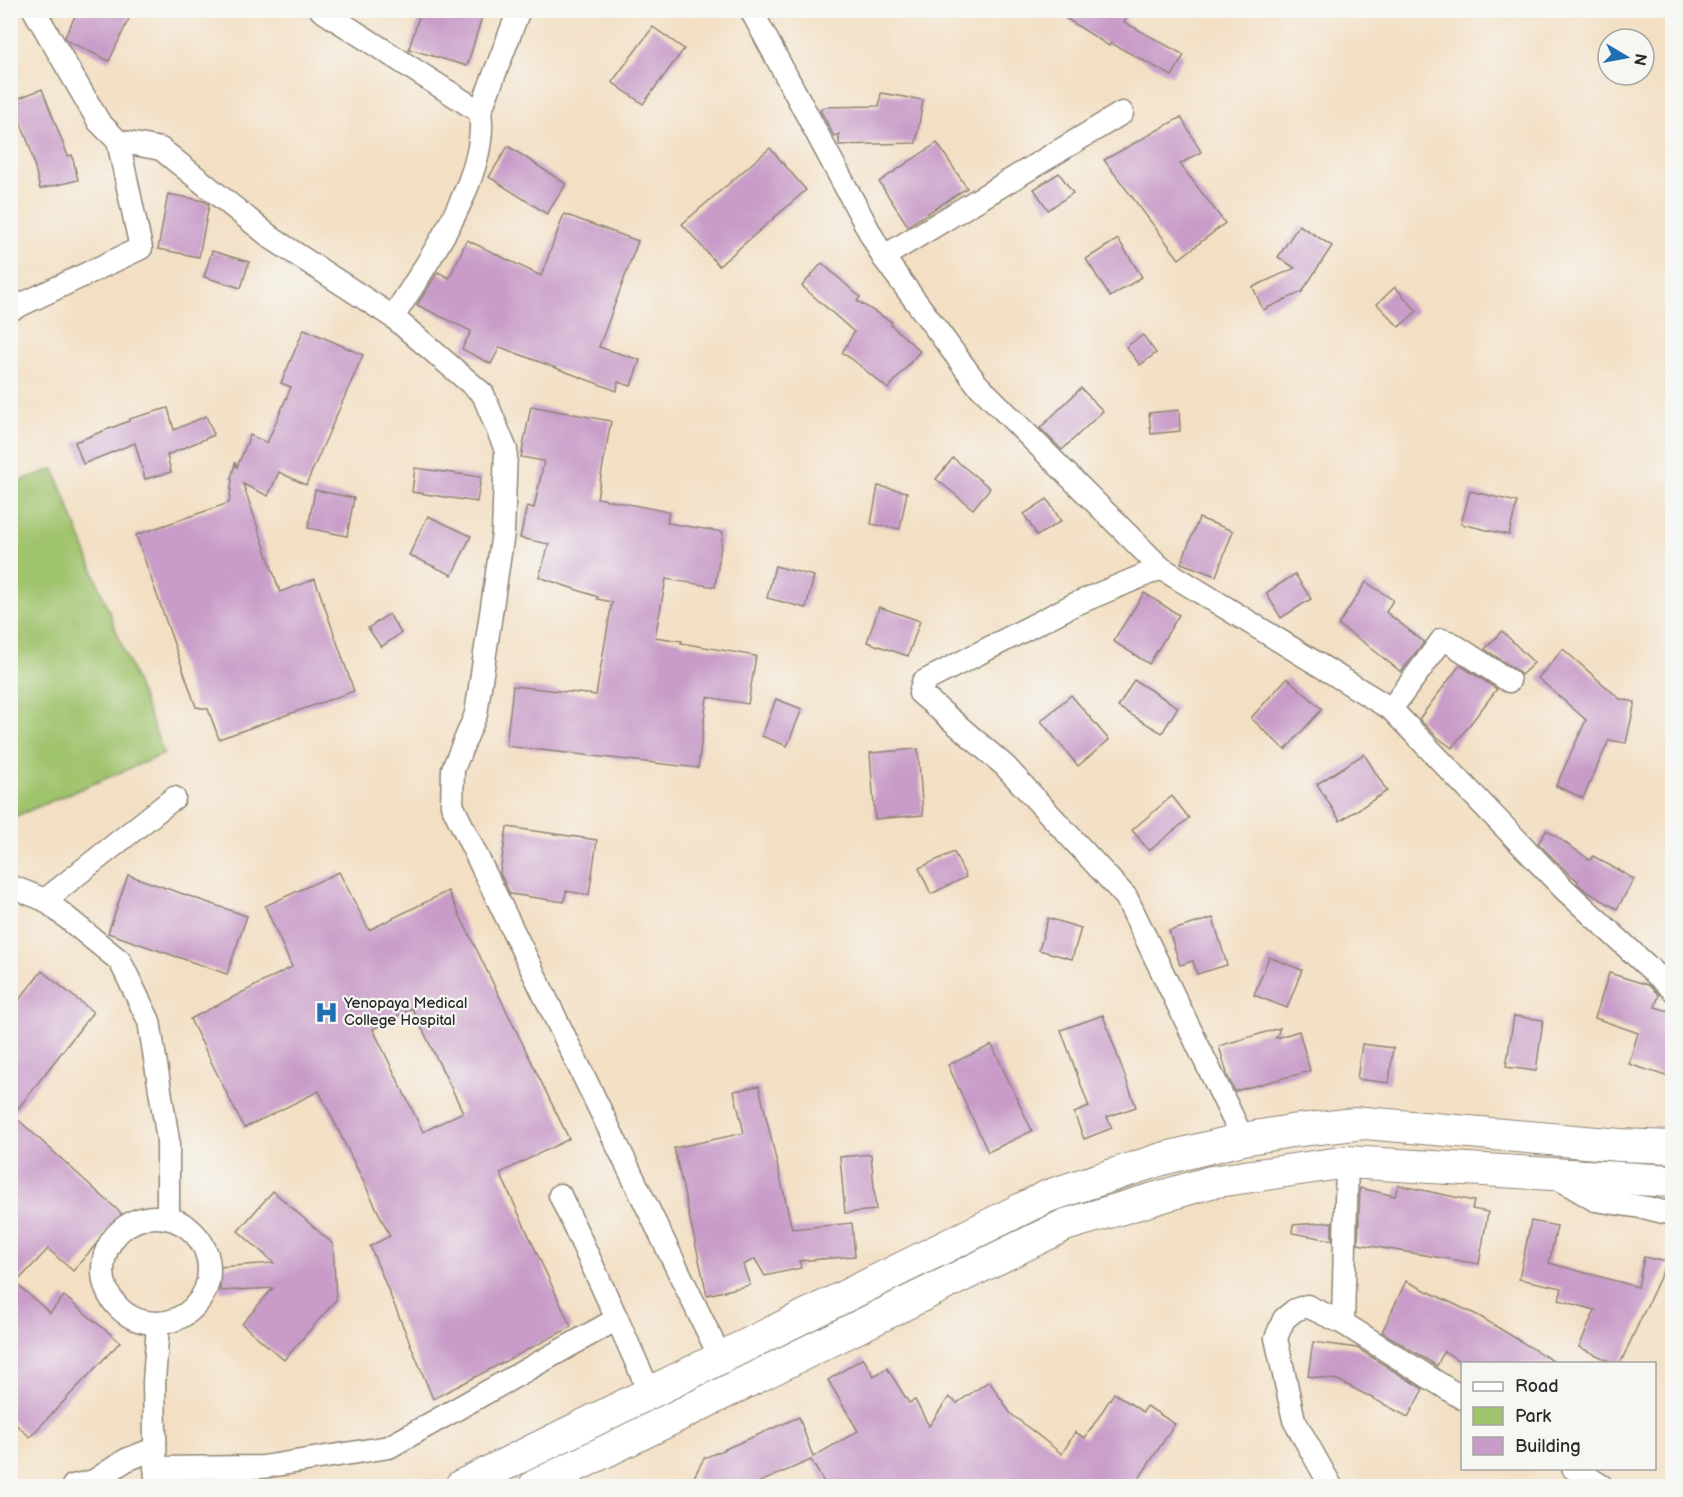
<svg xmlns="http://www.w3.org/2000/svg" width="1683" height="1497" viewBox="0 0 1683 1497" font-family="'Balsamiq Sans',sans-serif">
<style>
.green{fill:#a0c36d;stroke:#66774c;stroke-width:1.5}
.building{fill:#c89bc8;fill-rule:evenodd}
.lines{fill:none;stroke-linecap:round;stroke-linejoin:round}
.minor-casing{stroke:#8f8577;stroke-width:25}
.secondary-casing{stroke:#8f8577;stroke-width:34}
.minor{stroke:#fff;stroke-width:22}
.secondary{stroke:#fff;stroke-width:32}
.labels{text-anchor:middle;dominant-baseline:central;stroke-width:4.5;stroke-linejoin:round;paint-order:stroke}
.poi-label{font-size:15px;fill:#2b2b2b;stroke:#f6f6f2;text-anchor:start}
</style>
<rect width="100%" height="100%" fill="#f6f6f2"/>
<filter id="ink" filterUnits="userSpaceOnUse"><feTurbulence type="fractalNoise" baseFrequency=".0167" numOctaves="2"/><feDisplacementMap in="SourceGraphic" scale="12" xChannelSelector="R" yChannelSelector="G"/><feConvolveMatrix kernelMatrix="1 2 1 2 8 2 1 2 1" color-interpolation-filters="sRGB"/></filter>
<filter id="wash" filterUnits="userSpaceOnUse"><feTurbulence type="fractalNoise" baseFrequency=".008" numOctaves="4" result="noise"/><feDisplacementMap in="SourceGraphic" scale="24" xChannelSelector="R" yChannelSelector="G"/><feGaussianBlur stdDeviation="1.35" result="paint"/><feColorMatrix in="noise" values="0 0 0 0 0 0 0 0 0 0 0 0 0 0 0 0 0 1.4 0 .05"/><feComposite in="paint" operator="in"/></filter>
<g filter="url(#wash)">
<rect width="100%" height="100%" fill="#f3dfc3"/>
<path class="green" d="M 54,469 L 164,754 L 11,818 L 11,484 Z"/>
<g id="blocks">
<g class="building">
<path d="M 78,10 L 133,10 L 109,61 L 68,41 L 65,37 Z"/>
<path d="M 421,10 L 484,10 L 467,66 L 409,49 Z"/>
<path d="M 1053,10 L 1131,10 L 1124,22 L 1184,55 L 1172,76 L 1111,43 L 1109,46 Z"/>
<path d="M 653,27 L 684,49 L 643,104 L 612,82 Z"/>
<path d="M 42,89 L 68,156 L 72,155 L 78,180 L 40,189 L 30,147 L 12,101 Z"/>
<path d="M 881,93 L 923,100 L 916,143 L 839,145 L 839,134 L 834,136 L 820,110 L 825,107 L 879,106 Z"/>
<path d="M 1181,117 L 1201,152 L 1180,164 L 1225,223 L 1179,259 L 1104,160 Z"/>
<path d="M 937,143 L 967,188 L 908,226 L 879,182 Z"/>
<path d="M 508,146 L 566,184 L 547,214 L 489,177 Z"/>
<path d="M 770,148 L 806,190 L 719,266 L 682,224 Z"/>
<path d="M 1059,173 L 1073,193 L 1048,210 L 1034,189 Z"/>
<path d="M 168,194 L 204,201 L 209,205 L 199,257 L 158,249 Z"/>
<path d="M 564,214 L 638,241 L 599,347 L 640,360 L 631,386 L 618,382 L 617,391 L 500,347 L 491,364 L 462,349 L 471,331 L 417,305 L 438,272 L 449,278 L 467,240 L 541,276 Z"/>
<path d="M 1299,225 L 1332,246 L 1302,292 L 1263,310 L 1253,287 L 1295,268 L 1278,257 Z"/>
<path d="M 1118,239 L 1142,277 L 1110,297 L 1086,259 Z"/>
<path d="M 212,251 L 249,262 L 241,288 L 204,277 Z"/>
<path d="M 822,263 L 860,297 L 857,301 L 892,322 L 891,325 L 920,351 L 888,389 L 852,359 L 842,353 L 854,332 L 802,286 Z"/>
<path d="M 1395,287 L 1417,311 L 1399,327 L 1377,304 Z"/>
<path d="M 304,329 L 363,355 L 306,485 L 279,472 L 268,496 L 243,484 L 280,592 L 315,579 L 354,691 L 219,739 L 208,709 L 196,707 L 136,535 L 229,503 L 232,480 L 231,479 L 235,463 L 237,467 L 250,435 L 267,443 L 291,387 L 281,383 Z"/>
<path d="M 1143,335 L 1156,353 L 1140,365 L 1126,347 Z"/>
<path d="M 1081,388 L 1103,411 L 1062,450 L 1040,428 Z"/>
<path d="M 531,406 L 611,421 L 597,498 L 669,512 L 667,523 L 723,532 L 715,587 L 666,579 L 655,637 L 682,641 L 681,643 L 756,656 L 748,704 L 707,697 L 698,768 L 506,746 L 513,686 L 596,695 L 612,602 L 597,599 L 598,597 L 539,577 L 549,544 L 520,538 L 527,506 L 534,508 L 544,461 L 521,457 Z"/>
<path d="M 168,408 L 174,430 L 206,416 L 214,435 L 167,455 L 171,472 L 145,479 L 135,443 L 83,464 L 75,442 L 129,421 L 129,419 Z"/>
<path d="M 1179,410 L 1180,431 L 1151,434 L 1149,413 Z"/>
<path d="M 953,458 L 990,488 L 973,509 L 936,479 Z"/>
<path d="M 415,468 L 481,477 L 477,502 L 412,492 Z"/>
<path d="M 878,486 L 907,492 L 900,529 L 871,524 Z"/>
<path d="M 315,490 L 354,498 L 347,536 L 308,528 Z"/>
<path d="M 1470,491 L 1517,502 L 1509,535 L 1461,524 Z"/>
<path d="M 1047,499 L 1061,521 L 1037,536 L 1024,514 Z"/>
<path d="M 428,516 L 471,536 L 452,575 L 409,555 Z"/>
<path d="M 1199,518 L 1233,531 L 1216,576 L 1181,563 Z"/>
<path d="M 775,566 L 814,576 L 806,608 L 767,598 Z"/>
<path d="M 1295,574 L 1311,599 L 1281,618 L 1266,593 Z"/>
<path d="M 1366,582 L 1393,600 L 1386,612 L 1424,642 L 1401,672 L 1366,644 L 1338,625 Z"/>
<path d="M 1144,593 L 1179,615 L 1149,664 L 1113,641 Z"/>
<path d="M 879,607 L 920,621 L 908,656 L 867,642 Z"/>
<path d="M 389,614 L 401,633 L 381,647 L 368,628 Z"/>
<path d="M 1502,631 L 1534,663 L 1521,675 L 1516,670 L 1485,649 Z"/>
<path d="M 1563,649 L 1620,699 L 1635,702 L 1626,743 L 1609,740 L 1583,798 L 1556,786 L 1586,720 L 1538,678 Z"/>
<path d="M 1460,665 L 1497,689 L 1452,748 L 1437,737 L 1419,719 Z"/>
<path d="M 1287,678 L 1322,709 L 1285,750 L 1251,718 Z"/>
<path d="M 1134,680 L 1178,707 L 1162,733 L 1118,707 Z"/>
<path d="M 1071,695 L 1109,740 L 1078,766 L 1041,721 Z"/>
<path d="M 776,699 L 802,709 L 787,746 L 762,736 Z"/>
<path d="M 918,749 L 923,815 L 875,819 L 870,753 Z"/>
<path d="M 1364,754 L 1387,791 L 1340,821 L 1317,784 Z"/>
<path d="M 1172,796 L 1189,818 L 1149,851 L 1132,830 Z"/>
<path d="M 507,827 L 597,840 L 589,895 L 566,891 L 564,902 L 510,894 L 500,873 Z"/>
<path d="M 1547,830 L 1590,860 L 1593,856 L 1634,879 L 1617,909 L 1586,891 L 1577,883 L 1578,881 L 1569,874 L 1538,843 Z"/>
<path d="M 954,852 L 966,877 L 931,894 L 919,868 Z"/>
<path d="M 339,872 L 369,930 L 448,891 L 569,1139 L 500,1173 L 571,1327 L 433,1399 L 370,1246 L 390,1236 L 319,1091 L 244,1128 L 190,1019 L 292,967 L 265,906 ZM 412,1008 L 463,1112 L 423,1132 L 373,1029 Z"/>
<path d="M 128,875 L 247,916 L 227,974 L 108,933 Z"/>
<path d="M 1048,918 L 1081,928 L 1072,959 L 1039,950 Z"/>
<path d="M 1213,918 L 1227,965 L 1197,974 L 1193,961 L 1180,965 L 1169,931 Z"/>
<path d="M 1269,957 L 1302,970 L 1287,1008 L 1254,995 Z"/>
<path d="M 42,971 L 93,1012 L 13,1115 L 122,1214 L 73,1271 L 48,1249 L 16,1283 L 50,1313 L 64,1296 L 120,1342 L 30,1437 L 10,1419 L 10,1011 Z"/>
<path d="M 1609,973 L 1648,985 L 1659,995 L 1655,1007 L 1672,1012 L 1672,1078 L 1629,1064 L 1638,1033 L 1595,1018 Z"/>
<path d="M 1103,1015 L 1136,1107 L 1107,1117 L 1112,1128 L 1084,1139 L 1074,1113 L 1089,1107 L 1061,1030 Z"/>
<path d="M 1514,1016 L 1543,1020 L 1536,1071 L 1506,1067 Z"/>
<path d="M 1280,1028 L 1276,1038 L 1299,1031 L 1310,1071 L 1235,1091 L 1228,1077 L 1219,1046 Z"/>
<path d="M 1362,1044 L 1393,1048 L 1389,1083 L 1357,1079 Z"/>
<path d="M 992,1045 L 1032,1131 L 988,1152 L 948,1065 Z"/>
<path d="M 759,1086 L 792,1229 L 852,1223 L 855,1256 L 799,1261 L 801,1268 L 765,1276 L 755,1259 L 743,1265 L 750,1285 L 707,1295 L 674,1148 L 744,1133 L 734,1091 Z"/>
<path d="M 871,1154 L 876,1210 L 845,1213 L 840,1157 Z"/>
<path d="M 1398,1185 L 1474,1201 L 1472,1209 L 1488,1212 L 1479,1264 L 1358,1244 L 1360,1188 L 1395,1196 Z"/>
<path d="M 273,1191 L 333,1244 L 336,1300 L 284,1360 L 242,1324 L 273,1288 L 220,1291 L 219,1267 L 274,1263 L 238,1231 Z"/>
<path d="M 1531,1221 L 1557,1226 L 1549,1263 L 1638,1287 L 1644,1257 L 1667,1262 L 1620,1364 L 1616,1364 L 1579,1347 L 1595,1310 L 1559,1300 L 1562,1288 L 1519,1279 Z"/>
<path d="M 1332,1222 L 1332,1240 L 1292,1233 L 1293,1225 Z"/>
<path d="M 1406,1281 L 1479,1316 L 1558,1364 L 1464,1364 L 1444,1351 L 1437,1366 L 1382,1332 Z"/>
<path d="M 1313,1342 L 1357,1348 L 1423,1389 L 1408,1417 L 1338,1380 L 1308,1376 Z"/>
<path d="M 863,1358 L 874,1376 L 887,1368 L 909,1403 L 915,1400 L 929,1426 L 949,1397 L 957,1403 L 989,1381 L 1011,1414 L 1062,1454 L 1075,1432 L 1085,1438 L 1114,1393 L 1143,1412 L 1147,1406 L 1175,1424 L 1134,1486 L 826,1486 L 811,1460 L 751,1486 L 712,1486 L 694,1477 L 704,1458 L 799,1417 L 813,1457 L 858,1431 L 828,1380 Z"/>
</g>
</g>
</g>
<g filter="url(#ink)">
<use href="#blocks" fill-opacity="0" stroke="#8f8577" stroke-width="1.5"/>
<g class="lines">
<defs>
<g id="minor">
<path d="M 321,10 L 480,112 C 490,175 426,265 393,317"/>
<path d="M 751,10 L 883,257 L 977,384 L 1161,568 L 1391,709 L 1564,889 L 1672,989"/>
<path d="M 480,112 L 519,10"/>
<path d="M 118,141 L 161,149 L 273,239 L 393,317 L 483,394 L 506,450 L 503,533 L 476,714 L 453,769 L 452,805 L 721,1359"/>
<path d="M 883,257 L 1122,113"/>
<path d="M 10,310 L 141,248 L 118,141 L 99,122 L 34,10"/>
<path d="M 1161,568 L 1073,605 L 923,682 L 920,693 L 1005,766 L 1126,897 L 1243,1139"/>
<path d="M 1391,709 L 1442,640 L 1451,643 L 1509,681"/>
<path d="M 10,886 L 45,900 L 120,961 L 149,1021 L 168,1140 L 168,1218"/>
<path d="M 45,900 L 174,798"/>
<path d="M 1553,1175 L 1595,1200 L 1647,1208 L 1672,1214"/>
<circle cx="156" cy="1270" r="53"/>
<path d="M 617,1319 L 650,1393"/>
<path d="M 1343,1323 L 1347,1162"/>
<path d="M 155,1468 L 263,1467 L 389,1447 L 617,1319 L 560,1195"/>
<path d="M 1573,1468 L 1602,1486"/>
<path d="M 73,1486 L 94,1481 L 126,1460 L 154,1449"/>
<path d="M 156,1486 L 154,1382 L 158,1324"/>
<path d="M 1331,1486 L 1294,1420 L 1276,1338 L 1284,1319 L 1295,1310 L 1307,1306 L 1343,1323 L 1462,1398"/>
</g>
<g id="secondary">
<path d="M 461,1486 L 1048,1196 L 1162,1159 L 1243,1139 L 1291,1131 L 1365,1123 L 1620,1145 L 1672,1147"/>
<path d="M 535,1486 L 1065,1225 L 1211,1182 L 1347,1162 L 1672,1181"/>
</g>
</defs>
<use href="#minor" class="minor-casing"/>
<use href="#secondary" class="secondary-casing"/>
<use href="#minor" class="minor"/>
<use href="#secondary" class="secondary"/>
</g>
</g>
<defs>
<symbol id="hospital-bare" viewBox="-9 -9 18 18"><path d="M-5-5h3v3.5h4V-5h3V5h-3V1.5h-4V5h-3Z" fill="#1f6fb2" stroke="#f6f6f2" stroke-width="2.5" paint-order="stroke"/></symbol>
</defs>
<g fill-rule="evenodd">
<use href="#hospital-bare" x="310" y="996" width="33" height="33"/>
</g>
<g class="labels">
<g class="poi-label">
<text x="344" y="1003">Yenopaya Medical<tspan x="344" dy="17">College Hospital</tspan></text>
</g>
</g>
<rect width="1683" height="1497" fill="none" stroke="#f6f6f2" stroke-width="36"/>
<rect x="1461" y="1362" width="195" height="108" fill="#f6f6f2" stroke="#a5a5a2" stroke-width="1.5"/>
<rect x="1473" y="1382" width="30" height="9" fill="#ffffff" stroke="#a5a5a2" stroke-width="1.5"/>
<text x="1515" y="1392" font-size="18" fill="#2b2b2b">Road</text>
<rect x="1473" y="1407" width="30" height="18" fill="#a0c36d" stroke="#a5a5a2" stroke-width="1.5"/>
<text x="1515" y="1422" font-size="18" fill="#2b2b2b">Park</text>
<rect x="1473" y="1437" width="30" height="18" fill="#c89bc8" stroke="#a5a5a2" stroke-width="1.5"/>
<text x="1515" y="1452" font-size="18" fill="#2b2b2b">Building</text>
<g transform="translate(1626 57) rotate(100)"><circle r="28" fill="#f6f6f2" stroke="#a5a5a2" stroke-width="1.5"/>
<path d="M0-4.5L10 22L0 15L-10 22Z" fill="#1f6fb2"/>
<text y="-9" font-size="16" font-weight="bold" text-anchor="middle" fill="#2b2b2b">N</text>
</g>
</svg>
